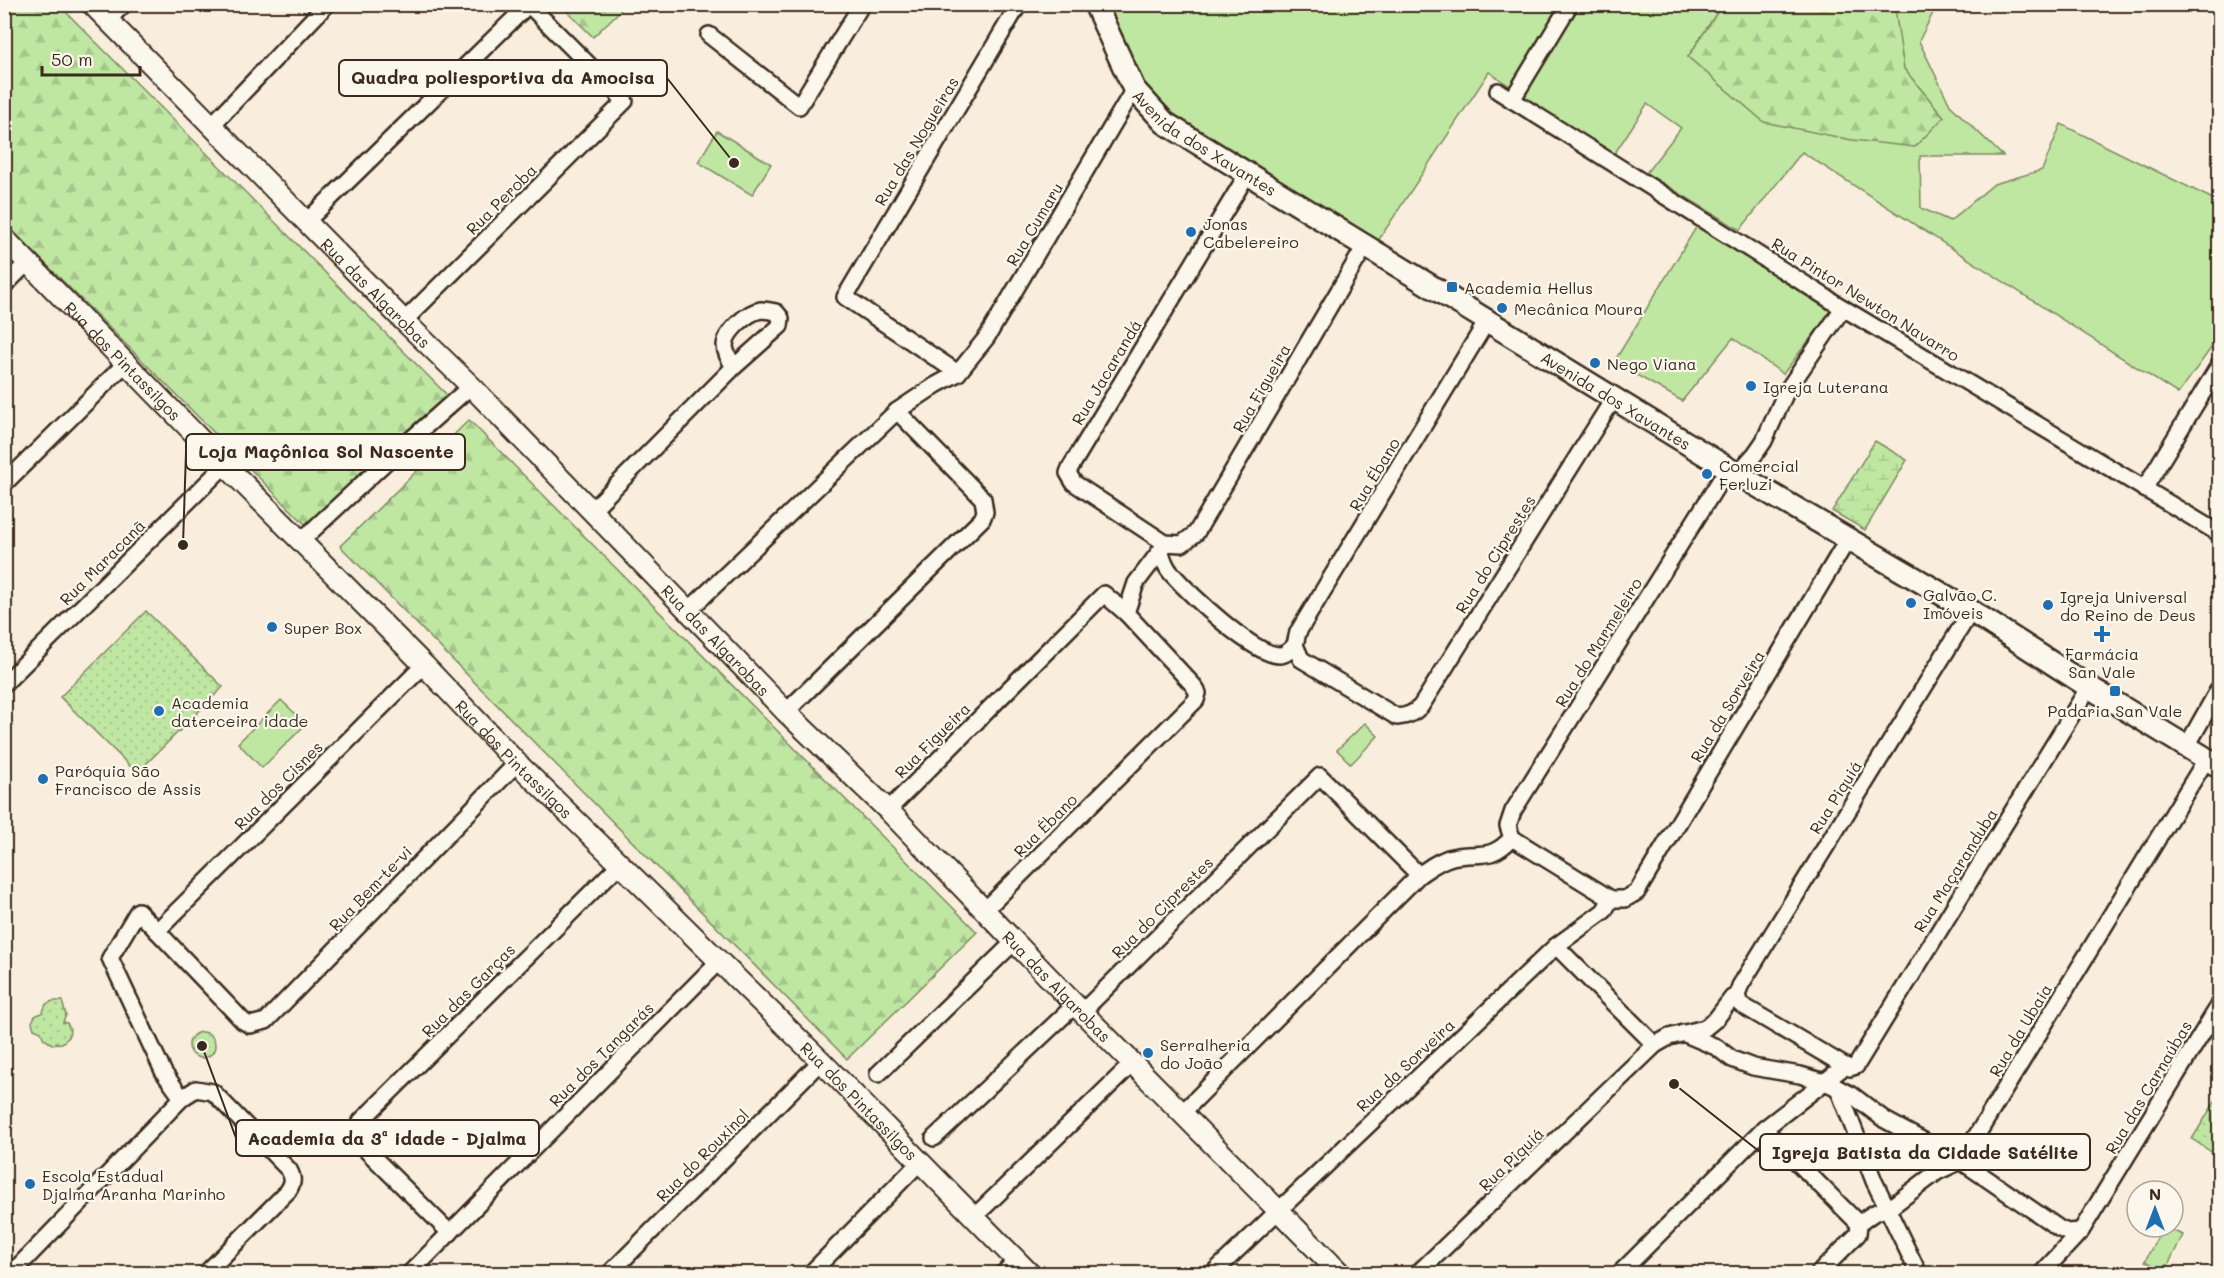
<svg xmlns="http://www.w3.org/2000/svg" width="2224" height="1278" viewBox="0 0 2224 1278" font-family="Mali,sans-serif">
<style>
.grass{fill:#bfe7a2;stroke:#7d8860;stroke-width:1.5}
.forest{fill:url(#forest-firs);stroke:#7d8860;stroke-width:1.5}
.wetland{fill:url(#wetland-marsh);stroke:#7d8860;stroke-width:1.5}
.park{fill:url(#park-dots);stroke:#7d8860;stroke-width:1.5}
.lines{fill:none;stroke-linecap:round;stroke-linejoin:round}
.minor-casing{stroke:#3b2a1e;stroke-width:20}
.tertiary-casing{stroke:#3b2a1e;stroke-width:24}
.secondary-casing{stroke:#3b2a1e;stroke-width:26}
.minor{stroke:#fbf7ec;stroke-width:15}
.tertiary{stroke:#fbf7ec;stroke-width:20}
.secondary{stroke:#fbf7ec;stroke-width:21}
.poi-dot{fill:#1f6fb2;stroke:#fbf7ec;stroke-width:2}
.labels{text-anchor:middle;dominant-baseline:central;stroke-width:4.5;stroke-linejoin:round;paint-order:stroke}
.street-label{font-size:16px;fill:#3b2a1e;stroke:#fbf7ec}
.poi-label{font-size:16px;fill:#3b2a1e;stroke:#fbf7ec;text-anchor:start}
.leader{fill:none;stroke:#3b2a1e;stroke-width:2}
.callout-dot{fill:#3b2a1e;stroke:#fbf7ec;stroke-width:2}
.callout{fill:#fbf7ec;stroke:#3b2a1e;stroke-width:2}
.callout-label{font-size:18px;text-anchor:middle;font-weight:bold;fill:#3b2a1e}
</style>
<defs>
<pattern id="forest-firs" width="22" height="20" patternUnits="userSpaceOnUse" patternTransform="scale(1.5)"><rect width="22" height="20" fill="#bfe7a2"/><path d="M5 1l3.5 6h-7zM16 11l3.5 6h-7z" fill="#a5c68b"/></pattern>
<pattern id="wetland-marsh" width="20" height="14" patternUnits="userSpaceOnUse" patternTransform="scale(1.5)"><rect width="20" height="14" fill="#bfe7a2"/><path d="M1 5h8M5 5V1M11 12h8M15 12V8" fill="none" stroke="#a5c68b"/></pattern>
<pattern id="park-dots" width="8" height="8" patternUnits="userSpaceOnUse" patternTransform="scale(1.5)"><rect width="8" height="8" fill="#bfe7a2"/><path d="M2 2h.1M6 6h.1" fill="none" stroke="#a5c68b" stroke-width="1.8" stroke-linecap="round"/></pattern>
</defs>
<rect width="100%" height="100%" fill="#f9eedd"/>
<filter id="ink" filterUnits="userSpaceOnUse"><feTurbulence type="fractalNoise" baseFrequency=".0167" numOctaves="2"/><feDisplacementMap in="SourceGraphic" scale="12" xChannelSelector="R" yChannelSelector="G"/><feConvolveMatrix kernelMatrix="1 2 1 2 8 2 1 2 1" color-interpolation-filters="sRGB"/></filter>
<g filter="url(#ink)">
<g class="grass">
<path d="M 1107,5 L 1722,5 L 1688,57 L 1944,117 L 1904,69 L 1894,9 L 1897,5 L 1937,5 L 1919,41 L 1950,105 L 2003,156 L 1920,156 L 1921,208 L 1950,221 L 1994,184 L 2042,170 L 2061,124 L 2219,202 L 2219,337 L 2178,394 L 1802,152 L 1740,230 L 1646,173 L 1681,128 L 1647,104 L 1613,156 L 1489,72 L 1378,241 L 1164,108 L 1143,85 Z"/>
<path d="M 717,131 L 771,164 L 752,195 L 698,162 Z"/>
<path d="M 1700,221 L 1833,309 L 1783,374 L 1733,338 L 1682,401 L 1614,362 Z"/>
<path d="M 281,700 L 306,724 L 262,768 L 238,743 Z"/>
<path d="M 1365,723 L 1378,736 L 1351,764 L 1337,750 Z"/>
<path d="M 2163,1227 L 2183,1235 L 2165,1271 L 2145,1261 Z"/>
</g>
<g class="forest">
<path d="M 4,5 L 59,5 L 449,397 L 307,526 L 5,223 Z"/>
<path d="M 561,5 L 626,5 L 593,37 Z"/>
<path d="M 1722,5 L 1897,5 L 1895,9 L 1904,69 L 1944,117 L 1915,147 L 1852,140 L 1764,122 L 1688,57 Z"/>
<path d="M 469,420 L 977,932 L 847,1059 L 340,546 Z"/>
</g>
<path class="wetland" d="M 1875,441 L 1907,460 L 1865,530 L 1832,511 Z"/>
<g class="park">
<path d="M 146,611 L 223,687 L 137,773 L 60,697 Z"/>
<path d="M 53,1001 L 62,1001 L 66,1015 L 63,1022 L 67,1023 L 70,1029 L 69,1037 L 62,1043 L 52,1044 L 44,1039 L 41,1032 L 34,1029 L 32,1022 L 35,1016 L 43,1012 L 46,1004 Z"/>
<circle cx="202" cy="1045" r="13"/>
<path d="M 2219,1095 L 2220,1157 L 2219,1157 L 2192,1139 Z"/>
</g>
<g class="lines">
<defs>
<g id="minor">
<path d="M 108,20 L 124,4"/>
<path d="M 709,35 L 799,106 L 862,4"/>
<path d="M 1498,91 L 1843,308 L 2220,534"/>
<path d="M 1512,100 L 1570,4"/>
<path d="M 211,126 L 327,4"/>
<path d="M 1248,173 L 1070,468 L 1068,473 L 1074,483 L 1165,543 L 1182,544 L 1196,533 L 1365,246"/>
<path d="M 306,222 L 528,5"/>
<path d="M 4,286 L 29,261"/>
<path d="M 404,321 L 625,101 L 528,4"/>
<path d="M 1487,321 L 1298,632 L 1295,645 L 1301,659 L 1397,717 C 1408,716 1414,713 1421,706 L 1614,398"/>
<path d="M 958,373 L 845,297 L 1019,4"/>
<path d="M 1737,474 L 1755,454 L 1764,441 L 1786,392 L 1843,308"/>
<path d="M 4,484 L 126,363"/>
<path d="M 2144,489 L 2220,364"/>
<path d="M 591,511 L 734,367 L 780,326 L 781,318 L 776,312 C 771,311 766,310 761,310 C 748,312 726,331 725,345 C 725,353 730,360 734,367"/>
<path d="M 302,540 L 390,458 L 471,386"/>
<path d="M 1161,552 C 1163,560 1166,567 1171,573 C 1190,594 1252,654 1279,655 C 1286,655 1290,650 1295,645"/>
<path d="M 688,611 L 897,411 L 936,385 L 958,373 L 987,337 L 1134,89"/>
<path d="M 1971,611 L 1740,986 L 1737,996 L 1740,1004 L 1845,1066 L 1850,1068 L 1856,1066 L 2089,687"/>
<path d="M 1126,613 L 1136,583 L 1164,546"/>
<path d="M 4,684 L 225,465"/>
<path d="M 786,712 L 982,519 L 985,512 L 983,499 L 897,411"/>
<path d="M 2187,746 L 2220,687"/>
<path d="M 888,810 L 1104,594 L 1126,613 L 1193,685 L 1198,693 L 1196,700 L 984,911"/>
<path d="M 1512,838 L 1611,899 L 1625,899 L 1637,892 L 1848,539"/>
<path d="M 1512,838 L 1508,826 L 1513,811 L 1728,468"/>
<path d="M 157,931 L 424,665"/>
<path d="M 1556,946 L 1655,1045"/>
<path d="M 1082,1012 L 1320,776 L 1419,875"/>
<path d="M 1683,1033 L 1716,1047 L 1732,1059 L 1753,1067 L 1800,1075 L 1825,1082 L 1852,1095 L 1885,1120 L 1961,1161 L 2060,1229 L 2067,1232 L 2081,1231"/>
<path d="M 878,1074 L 1014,942"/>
<path d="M 1838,1088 L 1874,1181 L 1919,1274"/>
<path d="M 182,1098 L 164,1073 L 110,958 L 138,911 L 243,1021 L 250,1025 L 266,1021 L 517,763"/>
<path d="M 1183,1112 L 1419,875 C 1429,868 1440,860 1452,857 C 1480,851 1489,862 1512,838"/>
<path d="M 1764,1129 L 1859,1224"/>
<path d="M 934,1138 L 1075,1005"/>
<path d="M 974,1217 L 1133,1063"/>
<path d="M 450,1233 L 362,1146 L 357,1136 L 361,1121 L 619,865"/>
<path d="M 11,1274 L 182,1098 L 196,1089 L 213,1092 L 289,1170 C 294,1179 293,1183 288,1191 L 205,1274"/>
<path d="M 409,1274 L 718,962"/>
<path d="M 609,1274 L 821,1061"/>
<path d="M 810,1274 L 920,1162"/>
<path d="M 1003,1274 L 1016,1260"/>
<path d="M 1212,1274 L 1556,946 L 1604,911 L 1611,899"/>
<path d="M 1417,1274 L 1655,1045 L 1669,1037 L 1705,1028 L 1716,1019 L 1732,998 L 1737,996"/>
<path d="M 1619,1274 L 1764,1129 L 1845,1066"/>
<path d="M 1818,1274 L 1858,1234 L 1859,1224 C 1869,1216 1876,1210 1888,1209 L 1937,1172 L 1961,1161 L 2207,758"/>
<path d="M 2041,1274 L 2081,1231 L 2220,1004"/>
</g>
<g id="tertiary">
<path id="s1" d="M 92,4 L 404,321 L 471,386 L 786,712 L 888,810 L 1082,1012 L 1341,1274"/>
<path id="s2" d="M 4,238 L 225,465 L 424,665 L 517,763 L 821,1061 L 1030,1274"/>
</g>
<g id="secondary">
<path id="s3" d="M 1095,4 L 1134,89 L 1165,123 L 1737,474 L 1971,611 L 2089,687 L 2220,767"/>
</g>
</defs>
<use href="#minor" class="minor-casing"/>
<use href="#tertiary" class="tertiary-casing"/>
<use href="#secondary" class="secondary-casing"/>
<use href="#minor" class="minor"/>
<use href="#tertiary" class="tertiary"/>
<use href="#secondary" class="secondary"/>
</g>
</g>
<g class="poi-dot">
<circle cx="1191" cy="232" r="6"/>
<rect x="1446" y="281" width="12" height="12" rx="3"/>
<circle cx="1502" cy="308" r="6"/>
<circle cx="1595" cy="363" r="6"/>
<circle cx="1751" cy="386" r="6"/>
<circle cx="1707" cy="474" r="6"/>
<circle cx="1911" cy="603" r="6"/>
<circle cx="2048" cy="605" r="6"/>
<circle cx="272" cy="627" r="6"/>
<path d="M2099 625h6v6h6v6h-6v6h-6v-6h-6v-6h6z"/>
<rect x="2109" y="685" width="12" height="12" rx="3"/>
<circle cx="159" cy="711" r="6"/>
<circle cx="43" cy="779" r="6"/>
<circle cx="1148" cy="1053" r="6"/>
<circle cx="30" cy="1184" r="6"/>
</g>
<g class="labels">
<g class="street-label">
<text stroke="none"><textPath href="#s3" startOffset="183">Avenida dos Xavantes</textPath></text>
<text transform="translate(916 141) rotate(-59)">Rua das Nogueiras</text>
<text transform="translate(501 199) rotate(-45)">Rua Peroba</text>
<text transform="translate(1034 224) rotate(-59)">Rua Cumaru</text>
<text stroke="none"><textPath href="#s1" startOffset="405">Rua das Algarobas</textPath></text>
<text transform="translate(1866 299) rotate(32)">Rua Pintor Newton Navarro</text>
<text stroke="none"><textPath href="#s2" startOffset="171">Rua dos Pintassilgos</textPath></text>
<text transform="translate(1106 372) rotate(-59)">Rua Jacarandá</text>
<text transform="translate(1261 388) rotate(-60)">Rua Figueira</text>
<text stroke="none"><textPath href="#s3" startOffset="669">Avenida dos Xavantes</textPath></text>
<text transform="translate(1374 474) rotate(-59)">Rua Ébano</text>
<text transform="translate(1495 554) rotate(-58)">Rua do Ciprestes</text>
<text transform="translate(102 562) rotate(-45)">Rua Maracanã</text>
<text stroke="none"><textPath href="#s1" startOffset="891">Rua das Algarobas</textPath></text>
<text transform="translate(1598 642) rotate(-58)">Rua do Marmeleiro</text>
<text transform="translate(1727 706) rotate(-59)">Rua da Sorveira</text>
<text transform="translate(932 740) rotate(-45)">Rua Figueira</text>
<text stroke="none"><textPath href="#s2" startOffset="729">Rua dos Pintassilgos</textPath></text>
<text transform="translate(278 785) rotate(-45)">Rua dos Cisnes</text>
<text transform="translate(1835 797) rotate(-58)">Rua Piquiá</text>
<text transform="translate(1045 825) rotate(-45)">Rua Ébano</text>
<text transform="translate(1955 870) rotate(-58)">Rua Maçaranduba</text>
<text transform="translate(370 888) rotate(-46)">Rua Bem-te-vi</text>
<text transform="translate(1162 907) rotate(-45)">Rua do Ciprestes</text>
<text stroke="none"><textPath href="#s1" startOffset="1377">Rua das Algarobas</textPath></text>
<text transform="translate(468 990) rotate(-45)">Rua das Garças</text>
<text transform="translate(2020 1030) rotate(-59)">Rua da Ubaia</text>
<text transform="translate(601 1054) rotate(-45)">Rua dos Tangarás</text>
<text transform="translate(1405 1065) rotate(-43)">Rua da Sorveira</text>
<text transform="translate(2148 1087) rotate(-59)">Rua das Carnaúbas</text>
<text stroke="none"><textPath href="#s2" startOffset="1215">Rua dos Pintassilgos</textPath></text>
<text transform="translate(702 1155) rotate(-45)">Rua do Rouxinol</text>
<text transform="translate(1511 1159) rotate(-44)">Rua Piquiá</text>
</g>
<g class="poi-label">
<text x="1203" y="223">Jonas<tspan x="1203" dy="18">Cabelereiro</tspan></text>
<text x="1464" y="287">Academia Hellus</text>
<text x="1514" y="308">Mecânica Moura</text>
<text x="1607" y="363">Nego Viana</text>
<text x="1763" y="386">Igreja Luterana</text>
<text x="1719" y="465">Comercial<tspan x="1719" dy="18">Ferluzi</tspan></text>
<text x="1923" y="594">Galvão C.<tspan x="1923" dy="18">Imóveis</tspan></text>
<text x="2060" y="596">Igreja Universal<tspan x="2060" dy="18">do Reino de Deus</tspan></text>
<text x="284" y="627">Super Box</text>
<text x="2102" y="653" text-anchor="middle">Farmácia<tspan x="2102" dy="18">San Vale</tspan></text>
<text x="171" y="702">Academia<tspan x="171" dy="18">daterceira idade</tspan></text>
<text x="2115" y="710" text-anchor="middle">Padaria San Vale</text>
<text x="55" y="770">Paróquia São<tspan x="55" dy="18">Francisco de Assis</tspan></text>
<text x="1160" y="1044">Serralheria<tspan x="1160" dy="18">do João</tspan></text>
<text x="42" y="1175">Escola Estadual<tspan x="42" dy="18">Djalma Aranha Marinho</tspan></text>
</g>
</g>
<path class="leader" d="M734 163L667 78M183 545L186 452M202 1046L236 1138M1674 1084L1760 1152"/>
<g class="callout-dot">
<circle cx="734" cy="163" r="6"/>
<circle cx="183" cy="545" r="6"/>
<circle cx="202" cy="1046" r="6"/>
<circle cx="1674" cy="1084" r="6"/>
</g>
<g class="callout">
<rect x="339" y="60" width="328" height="36" rx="6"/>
<rect x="186" y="434" width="279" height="36" rx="6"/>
<rect x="236" y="1120" width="303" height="36" rx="6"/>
<rect x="1760" y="1134" width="330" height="36" rx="6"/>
</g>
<g class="callout-label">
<text x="503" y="84">Quadra poliesportiva da Amocisa</text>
<text x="326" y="458">Loja Maçônica Sol Nascente</text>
<text x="387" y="1145">Academia da 3ª idade - Djalma</text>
<text x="1925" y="1159">Igreja Batista da Cidade Satélite</text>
</g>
<rect width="2224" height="1278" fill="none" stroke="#fbf7ec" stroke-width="24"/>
<rect x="12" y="12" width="2200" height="1254" fill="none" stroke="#3b2a1e" stroke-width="2" filter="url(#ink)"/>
<g transform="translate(2155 1209)"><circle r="28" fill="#fbf7ec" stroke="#aea59a" stroke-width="1.5"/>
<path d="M0-4.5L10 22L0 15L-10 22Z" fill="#1f6fb2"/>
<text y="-9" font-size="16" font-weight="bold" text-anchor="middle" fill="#3b2a1e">N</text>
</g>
<path d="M42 66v9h98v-9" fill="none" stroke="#3b2a1e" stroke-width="3"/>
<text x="51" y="66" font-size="18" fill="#3b2a1e" stroke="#fbf7ec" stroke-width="4.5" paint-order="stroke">50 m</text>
</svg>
